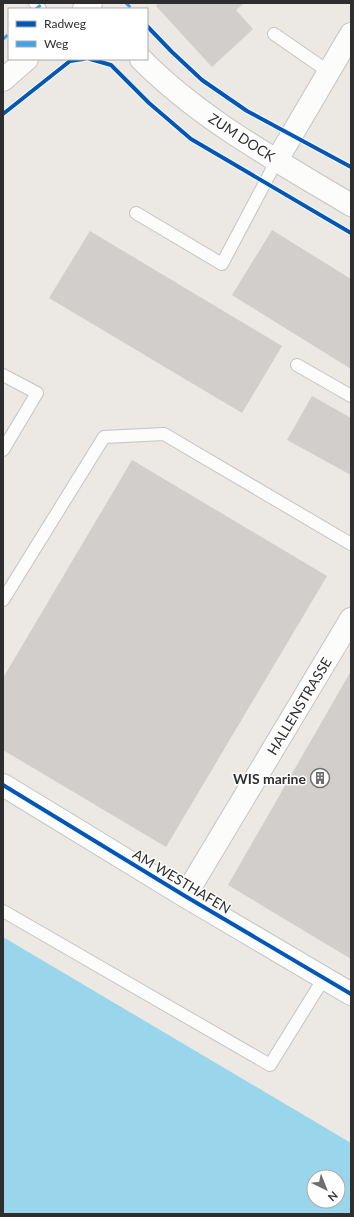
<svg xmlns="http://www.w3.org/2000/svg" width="354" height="1217" viewBox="0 0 354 1217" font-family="Lato,sans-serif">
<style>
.water{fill:#99d6ec;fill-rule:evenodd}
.building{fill:#d1cecb}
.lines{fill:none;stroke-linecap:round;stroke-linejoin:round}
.service-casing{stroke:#c5c4c5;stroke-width:14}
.minor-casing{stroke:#c5c4c5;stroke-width:24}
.service{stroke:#fcfcfb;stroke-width:12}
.minor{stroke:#fcfcfb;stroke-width:22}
.quiet{stroke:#3ea3eb;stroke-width:3;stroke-dasharray:6 3;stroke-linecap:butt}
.cycleway-casing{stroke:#fff;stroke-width:6}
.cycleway{stroke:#0057b8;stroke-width:4}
.labels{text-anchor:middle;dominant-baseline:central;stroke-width:3;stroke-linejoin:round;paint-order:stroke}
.street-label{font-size:14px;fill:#2e2e2e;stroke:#fff}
.poi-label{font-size:14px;font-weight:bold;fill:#2e2e2e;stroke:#fff;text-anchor:end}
</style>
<rect width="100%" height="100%" fill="#ece8e4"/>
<path class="water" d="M 3,937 L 351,1143 L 351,1214 L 3,1214 ZM 314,1177 L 338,1177 L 338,1201 L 314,1201 Z"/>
<g class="building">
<path d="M 159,3 L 244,3 L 236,10 L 253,29 L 212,67 L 156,6 Z"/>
<path d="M 272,230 L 351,279 L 351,369 L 232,295 Z"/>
<path d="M 90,231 L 282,346 L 242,413 L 49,298 Z"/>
<path d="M 312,396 L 351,418 L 351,475 L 287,440 Z"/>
<path d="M 132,460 L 327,576 L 166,847 L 3,750 L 3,678 Z"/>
<path d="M 351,671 L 351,959 L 228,885 Z"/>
</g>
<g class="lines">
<defs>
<g id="service">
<path d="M 35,3 L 40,9"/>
<path d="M 274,34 L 329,72"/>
<path d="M 136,213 L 222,264 L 277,160"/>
<path d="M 297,365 L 351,396"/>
<path d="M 3,375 L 37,393 L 3,450"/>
<path d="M 3,600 L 104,437 L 164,434 L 351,544"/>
<path d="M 3,911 L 270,1065 L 324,978"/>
</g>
<g id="minor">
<path d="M 84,9 L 91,3"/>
<path d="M 141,59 C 201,120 278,161 351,205"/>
<path d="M 3,80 L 27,59"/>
<path d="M 277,160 L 351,34"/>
<path d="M 3,785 L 185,896 L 351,994"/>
<path d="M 185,896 L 351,619"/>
</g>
</defs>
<use href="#service" class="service-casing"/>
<use href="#minor" class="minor-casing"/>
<use href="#service" class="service"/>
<use href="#minor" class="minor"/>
<g class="quiet">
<path d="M 126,3 L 132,9"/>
<path d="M 36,9 L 43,3"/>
<path d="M 3,39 L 9,34"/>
</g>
<defs>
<g id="cycleway">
<path d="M 147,26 L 172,52 L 202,80 L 247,111 L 351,167"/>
<path d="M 90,59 L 111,65 L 149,103 L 191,139 L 351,233"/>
<path d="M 3,114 L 70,61 L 84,59"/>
<path d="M 3,785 L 185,896 L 351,994"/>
</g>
</defs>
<use href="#cycleway" class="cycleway-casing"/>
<use href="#cycleway" class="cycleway"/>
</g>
<defs>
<symbol id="building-ring" viewBox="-11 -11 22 22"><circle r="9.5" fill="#fff" stroke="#706f6e" stroke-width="1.5"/><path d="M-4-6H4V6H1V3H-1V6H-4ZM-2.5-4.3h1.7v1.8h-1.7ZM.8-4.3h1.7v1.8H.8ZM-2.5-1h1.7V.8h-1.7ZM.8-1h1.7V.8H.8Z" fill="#706f6e"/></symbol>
</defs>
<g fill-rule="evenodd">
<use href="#building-ring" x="309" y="767" width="22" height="22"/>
</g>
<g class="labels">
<g class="street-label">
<text transform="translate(242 137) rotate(33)">ZUM DOCK</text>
<text transform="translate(299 706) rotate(-59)">HALLENSTRASSE</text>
<text transform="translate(182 881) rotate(31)">AM WESTHAFEN</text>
</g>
<g class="poi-label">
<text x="306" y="778">WIS marine</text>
</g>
</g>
<rect width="354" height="1217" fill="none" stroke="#2e2e2e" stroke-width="8"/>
<rect x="8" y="8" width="140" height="52" fill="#ffffff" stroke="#ababab"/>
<rect x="16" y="21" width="20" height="6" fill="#0057b8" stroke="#ababab"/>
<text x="44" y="28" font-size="12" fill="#2e2e2e">Radweg</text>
<rect x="16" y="41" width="20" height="6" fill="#3ea3eb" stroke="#ababab"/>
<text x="44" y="48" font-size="12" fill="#2e2e2e">Weg</text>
<g transform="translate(326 1189) rotate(137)"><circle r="19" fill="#ffffff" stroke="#ababab"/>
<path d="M0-3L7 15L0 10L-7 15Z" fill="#706f6e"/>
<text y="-6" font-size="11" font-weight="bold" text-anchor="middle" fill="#2e2e2e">N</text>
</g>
</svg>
